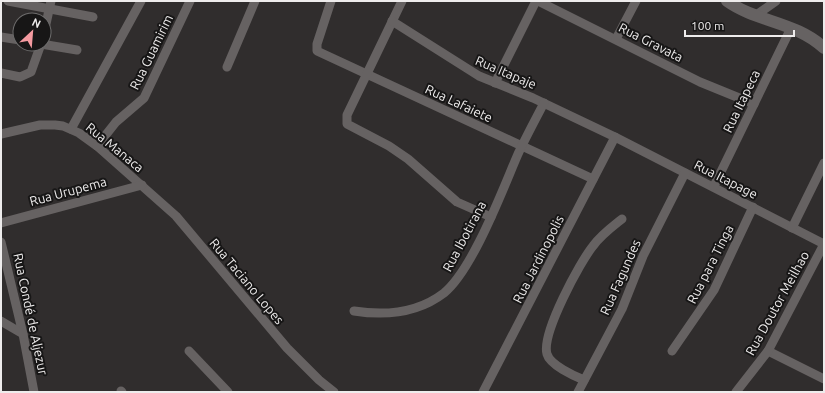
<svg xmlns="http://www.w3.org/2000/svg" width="825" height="393" viewBox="0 0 825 393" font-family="Ubuntu,sans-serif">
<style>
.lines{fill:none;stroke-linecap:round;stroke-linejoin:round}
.street{stroke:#666262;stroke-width:9}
.secondary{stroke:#666262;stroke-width:12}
.labels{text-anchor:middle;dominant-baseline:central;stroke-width:4;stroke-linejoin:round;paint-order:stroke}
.street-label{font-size:13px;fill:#eeecec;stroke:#171616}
</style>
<rect width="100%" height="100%" fill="#302d2d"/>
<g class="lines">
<g class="street">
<path d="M 8,1 L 93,17"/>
<path d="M 331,1 L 317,44 L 317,51 L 593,179"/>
<path d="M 402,1 L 347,115 L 347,124 L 389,146 L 408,159 L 457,202 L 491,217"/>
<path d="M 538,1 L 700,82 L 754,104"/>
<path d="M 755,16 L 776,1"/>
<path d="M 392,21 L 479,76 L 533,98 L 615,137 L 824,244"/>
<path d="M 44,33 L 51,1"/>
<path d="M 1,37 L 20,40"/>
<path d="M 616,39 L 636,1"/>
<path d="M 41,44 L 77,50"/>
<path d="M 227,67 L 255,1"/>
<path d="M 1,73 L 20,77 L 31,72 L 41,44"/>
<path d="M 495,83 L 536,1"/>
<path d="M 71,129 L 141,1"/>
<path d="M 1,134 L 40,125 L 55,125 L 63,126 L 79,133 L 97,146 L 176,216 L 287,348 L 319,380 L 334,392"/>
<path d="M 97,146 L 116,122 L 144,98 L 190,1"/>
<path d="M 714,186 L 791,28"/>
<path d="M 1,223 L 142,185"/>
<path d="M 792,228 L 824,163"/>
<path d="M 1,242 L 23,334 L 34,392"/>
<path d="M 354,311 C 386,316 418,313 444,293 C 473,269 502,191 518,154 C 526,137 535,120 544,103"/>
<path d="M 1,321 L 23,334"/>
<path d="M 189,351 L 228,392"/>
<path d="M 672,351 L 714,290 L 753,207"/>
<path d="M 768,351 L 824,379"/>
<path d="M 584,380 C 574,376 550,365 547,354 C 541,334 580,262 593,246 C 601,235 612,227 622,219"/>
<path d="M 121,391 L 122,392"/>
<path d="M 483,392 L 615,137"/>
<path d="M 578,392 L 622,309 L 643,256 L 685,173"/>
<path d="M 736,392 L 768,351 L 824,244"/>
</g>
<path class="secondary" d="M 727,1 C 756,22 797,22 824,48"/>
</g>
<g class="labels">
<g class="street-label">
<text transform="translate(651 42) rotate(27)">Rua Gravata</text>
<text transform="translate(151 52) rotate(-64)">Rua Guamirim</text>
<text transform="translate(506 72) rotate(23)">Rua Itapaje</text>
<text transform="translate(741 101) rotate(-64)">Rua Itapeca</text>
<text transform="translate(459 103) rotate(25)">Rua Lafaiete</text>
<text transform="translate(115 147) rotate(39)">Rua Manaca</text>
<text transform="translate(726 179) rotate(27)">Rua Itapage</text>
<text transform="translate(68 191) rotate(-15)">Rua Urupema</text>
<text transform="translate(464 236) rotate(-62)">Rua Ibotirana</text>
<text transform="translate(538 259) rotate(-63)">Rua Jardinopolis</text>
<text transform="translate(710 264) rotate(-63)">Rua para Tinga</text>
<text transform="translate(620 277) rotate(-66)">Rua Fagundes</text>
<text transform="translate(247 281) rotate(50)">Rua Taciano Lopes</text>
<text transform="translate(777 303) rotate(-61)">Rua Doutor Meilhao</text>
<text transform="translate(31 314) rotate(78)">Rua Condé de Aljezur</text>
</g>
</g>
<rect width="825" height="393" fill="none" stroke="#eeecec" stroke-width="4"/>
<g transform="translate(32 32) rotate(26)"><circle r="19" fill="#171616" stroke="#6d6c6c"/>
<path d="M0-3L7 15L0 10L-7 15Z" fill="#f49aa0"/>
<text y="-6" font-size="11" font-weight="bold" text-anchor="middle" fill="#eeecec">N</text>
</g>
<path d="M685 30v6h109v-6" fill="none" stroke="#eeecec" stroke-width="2"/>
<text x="691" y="30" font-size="12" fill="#eeecec" stroke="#171616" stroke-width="3" paint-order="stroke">100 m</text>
</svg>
